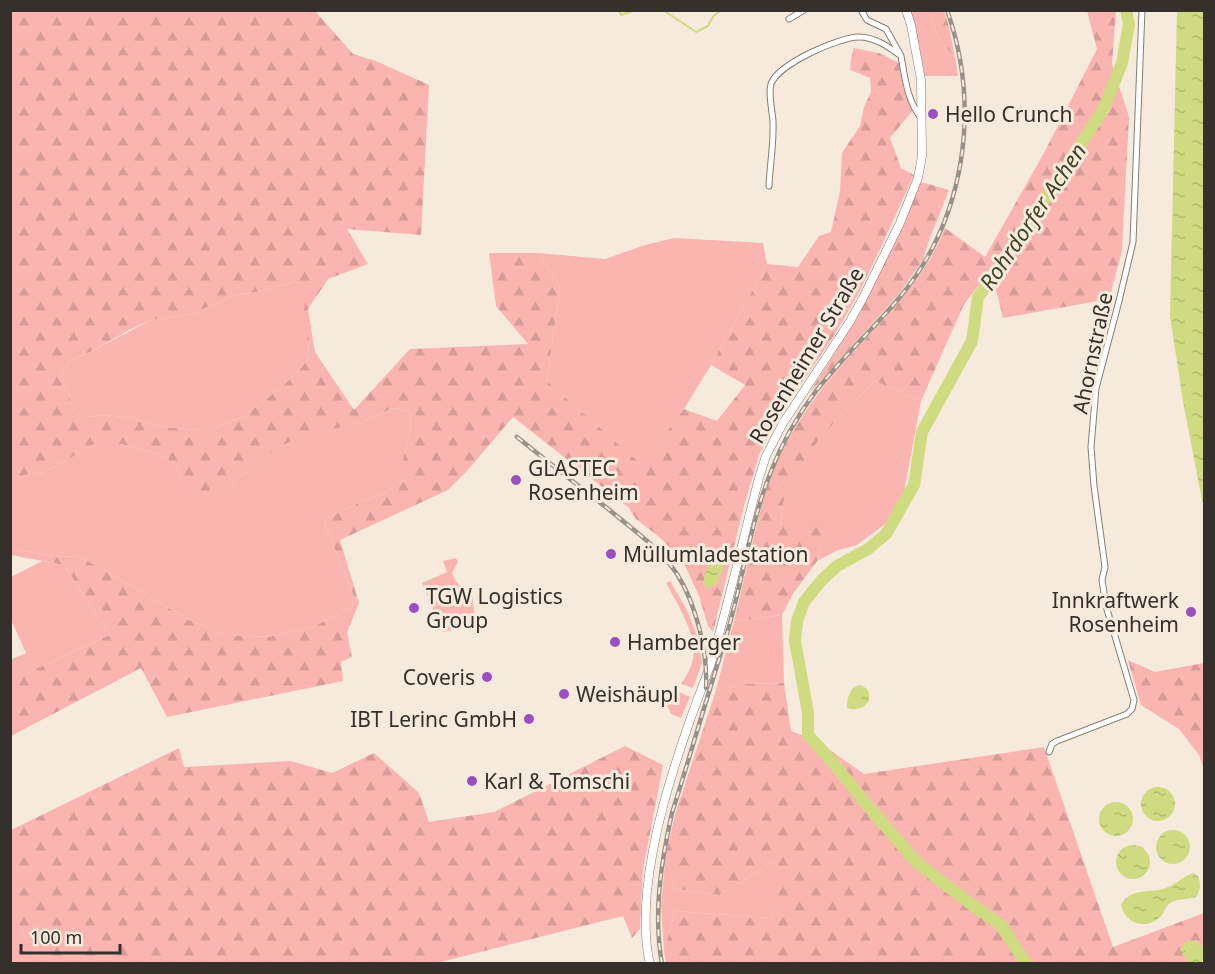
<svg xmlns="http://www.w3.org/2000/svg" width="1215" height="974" viewBox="0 0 1215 974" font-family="'Noto Sans',sans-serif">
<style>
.grass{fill:#fbb5b1}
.forest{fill:url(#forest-firs);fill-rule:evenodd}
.water{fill:url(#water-ripples)}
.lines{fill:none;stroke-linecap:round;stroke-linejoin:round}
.stream{stroke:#cedb80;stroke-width:2}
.river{stroke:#cedb80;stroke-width:12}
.minor-casing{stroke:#887e72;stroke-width:7}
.secondary-casing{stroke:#887e72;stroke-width:9}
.minor{stroke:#fff;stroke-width:5}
.secondary{stroke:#fff;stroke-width:8}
.rail-casing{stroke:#999087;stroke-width:4.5}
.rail{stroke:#f6eadd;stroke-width:2;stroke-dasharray:7;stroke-linecap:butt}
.poi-dot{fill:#9a4fc1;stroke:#f6eadd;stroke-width:2}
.labels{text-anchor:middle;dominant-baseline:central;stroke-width:6;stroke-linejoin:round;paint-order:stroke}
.poi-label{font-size:21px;fill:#35302b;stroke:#f6eadd;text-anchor:start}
.street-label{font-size:21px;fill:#35302b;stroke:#f6eadd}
.water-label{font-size:22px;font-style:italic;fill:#3f451e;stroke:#f6eadd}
</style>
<defs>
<pattern id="forest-firs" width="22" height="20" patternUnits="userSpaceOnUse" patternTransform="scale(1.5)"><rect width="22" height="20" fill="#fbb5b1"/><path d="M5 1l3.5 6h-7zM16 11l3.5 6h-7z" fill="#d89c98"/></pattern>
<pattern id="water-ripples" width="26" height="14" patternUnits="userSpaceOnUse" patternTransform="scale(1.5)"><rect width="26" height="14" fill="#cedb80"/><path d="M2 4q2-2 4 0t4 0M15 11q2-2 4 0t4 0" fill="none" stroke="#b2bc6f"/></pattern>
</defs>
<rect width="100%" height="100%" fill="#f6eadd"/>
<g class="grass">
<path d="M 910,11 L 928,11 L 940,41 L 955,57 L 958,76 L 925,76 L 916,31 Z"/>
<path d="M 674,238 L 763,243 L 767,264 L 711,365 L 684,409 L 642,466 L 547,381 L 560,287 L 539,253 L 605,259 L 645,245 Z"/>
<path d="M 297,281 L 306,287 L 309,359 L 283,386 L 244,416 L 208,431 L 165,427 L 131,418 L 107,415 L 87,417 L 75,413 L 62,375 L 69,361 L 92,351 L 151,320 L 192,314 L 232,296 L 267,290 Z"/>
<path d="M 875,381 L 921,401 L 904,492 L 884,525 L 857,545 L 838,550 L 817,561 L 823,540 L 780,527 C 782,516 782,504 786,494 C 803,449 841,415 875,381 Z"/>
<path d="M 393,408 L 409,411 L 411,427 L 403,459 L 403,478 L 389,491 L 361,502 L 332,516 L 324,522 L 353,594 L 352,606 L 315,626 L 295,631 L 268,637 L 227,635 L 189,620 L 139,590 L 79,556 L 61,557 L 11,549 L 10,485 L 25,475 L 44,472 L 69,459 L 93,443 L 121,444 L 162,455 L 177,466 L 181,479 L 229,491 L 237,478 L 257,466 L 278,447 L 308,434 L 360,423 Z"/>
<path d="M 456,558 L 458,562 L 452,573 C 455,583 463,588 472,595 L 476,625 L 443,632 L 422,583 L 447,572 L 443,561 Z"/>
<path d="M 42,561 L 64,565 L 110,635 L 11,680 L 10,660 L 26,653 L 11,620 L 11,577 Z"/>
<path d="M 670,581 L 687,610 L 698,638 L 702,663 L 693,688 L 681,684 C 685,678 690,670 692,663 C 700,638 677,604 666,583 Z"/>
<path d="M 782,615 L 784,683 L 740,684 L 716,690 L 734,621 Z"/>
<path d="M 679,692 L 690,697 L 681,718 L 671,714 L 667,705 L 674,694 Z"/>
<path d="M 666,853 L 675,889 L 719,895 L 775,861 L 785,874 L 771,918 L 675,911 L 664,952 L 661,905 Z"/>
<path d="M 19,925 L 37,963 L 11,963 L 10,929 Z"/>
</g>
<g class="forest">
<path d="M 11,11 L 315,11 L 353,54 L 376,61 L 429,85 L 421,235 L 347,229 L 368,264 L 328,279 L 308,309 L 315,352 L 354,410 L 410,349 L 528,344 L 496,306 L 489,253 L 539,253 L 560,287 L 547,381 L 642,465 L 684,409 L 717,421 L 745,385 L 711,365 L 767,264 L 798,267 L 819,236 L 831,232 L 840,191 L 842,153 L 860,126 L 864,107 L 871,92 L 870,78 L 850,70 L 851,58 L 854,48 L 879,53 L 899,63 L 904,90 L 914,109 L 890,138 L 901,168 L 914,175 L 875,260 L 857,296 L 833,337 L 776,422 L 759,455 L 744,506 L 713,632 L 708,626 L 699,596 L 682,559 L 658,536 L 636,519 L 629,508 L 513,417 L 466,472 L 448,490 L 340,540 L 359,603 L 347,632 L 352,657 L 341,662 L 343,681 L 167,717 L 141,668 L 11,736 L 11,680 L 110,635 L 64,565 L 11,555 L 11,549 L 61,557 L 79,556 L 139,590 L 189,620 L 227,635 L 268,637 L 295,631 L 315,626 L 352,606 L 353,594 L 324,522 L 332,516 L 361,502 L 389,491 L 403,478 L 403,459 L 411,427 L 409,411 L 393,408 L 360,423 L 307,435 L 278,447 L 257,466 L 237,478 L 229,491 L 209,501 L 192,498 L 181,479 L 177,466 L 162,455 L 121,444 L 93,444 L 69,459 L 44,472 L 25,475 L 11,485 ZM 297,281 L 306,288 L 304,311 L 309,351 L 309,359 L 283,386 L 244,416 L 208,431 L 165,427 L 131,418 L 107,415 L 87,417 L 75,413 L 62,375 L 69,361 L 92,351 L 129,330 L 151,320 L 192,314 L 232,296 L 267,290 Z"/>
<path d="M 928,11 L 944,11 L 949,27 L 955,57 L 940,41 Z"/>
<path d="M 1087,11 L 1116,11 L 1112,64 L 1129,117 L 1122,251 L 1109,299 L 1003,318 L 991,270 L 964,304 L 921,401 L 875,381 C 841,415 804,449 786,494 C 782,504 782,516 780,526 L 799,523 L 817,524 L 823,540 L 817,561 L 793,594 L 782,615 L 734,621 C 741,592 747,564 754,536 C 759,515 764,494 772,474 C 783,446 799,419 817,395 C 860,338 918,296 945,228 L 985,257 L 1045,151 L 1097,49 Z"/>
<path d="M 921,182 L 949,190 L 928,243 L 923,260 L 911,277 L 898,295 L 808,395 L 860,313 L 885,262 Z"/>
<path d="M 1128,660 L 1155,672 L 1204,663 L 1204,770 L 1199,755 L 1179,729 L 1141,705 Z"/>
<path d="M 784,683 L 791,731 L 817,741 L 864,774 L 1044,747 L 1113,947 L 1204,913 L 1204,949 L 1196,940 L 1180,950 L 1189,963 L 666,964 L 664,952 L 675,911 L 771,918 L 784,874 L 775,861 L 719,895 L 675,889 L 666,853 L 675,815 L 716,690 L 740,684 Z"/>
<path d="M 625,746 L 663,765 L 643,870 L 640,929 L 632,938 L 623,916 L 437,963 L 37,964 L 19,925 L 11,929 L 11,830 L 179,748 L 184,767 L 291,761 L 332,773 L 374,753 L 419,793 L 429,822 L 494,812 Z"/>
</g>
<g class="water">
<path d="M 1177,11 L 1204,11 L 1204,510 L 1184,407 L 1170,317 Z"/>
<path d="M 724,547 L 727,551 L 724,566 L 716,585 L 708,589 L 703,583 L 707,568 L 713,563 L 713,553 L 718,549 Z"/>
<path d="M 859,685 C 878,689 869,715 847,708 C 847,699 849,688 859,685 Z"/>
<circle cx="1158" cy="804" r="17"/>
<circle cx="1116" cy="819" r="17"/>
<circle cx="1173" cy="847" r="17"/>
<circle cx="1133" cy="862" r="17"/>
<path d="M 1193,873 L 1198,876 C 1201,883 1201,891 1196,897 C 1187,900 1176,898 1169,904 C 1165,907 1164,913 1161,916 C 1147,931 1125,924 1121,905 C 1131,888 1147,893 1163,889 C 1174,886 1182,877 1193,873 Z"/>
<path d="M 1196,940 L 1204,949 L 1204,963 L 1189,963 L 1180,950 L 1185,942 Z"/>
</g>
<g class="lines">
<g class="stream">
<path d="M 619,10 L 621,15 L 636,10"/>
<path d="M 663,10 L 696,32 L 708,26 C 712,18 714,13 723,10"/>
</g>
<path class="river" d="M 1026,964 L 1002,926 L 967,901 L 916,862 L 863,800 L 830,759 L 808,735 L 808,713 L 795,641 L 797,621 L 804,602 L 821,581 L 837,566 L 868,549 L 886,534 L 914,485 L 922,432 L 972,341 L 978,297 L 1001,266 L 1103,110 L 1122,63 L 1129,24 L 1126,10"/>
<defs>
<g id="minor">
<path d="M 861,10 L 867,20 L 886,29 L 900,54"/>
<path d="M 789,19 L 804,10"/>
<path d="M 769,186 C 770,164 774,142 773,121 C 772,109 768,94 771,84 C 778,64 839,37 859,37 C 875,37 889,47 901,56 C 905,78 907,100 921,118"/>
<path d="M 1049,752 L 1052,744 L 1057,741 L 1127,714 L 1132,709 L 1134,700 L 1106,606 L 1102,580 L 1105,567 L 1094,486 L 1091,447 L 1096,388 L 1119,301 L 1133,242 L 1142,10"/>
</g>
<path id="secondary" d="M 650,964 C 644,940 645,915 647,891 C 653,833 670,778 689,723 C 696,703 704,683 711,663 C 729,602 743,539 759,478 L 766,456 L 783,423 L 849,323 L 863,298 L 900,223 L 918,178 L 922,156 L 921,80 L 911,25 L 906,10"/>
</defs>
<use href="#minor" class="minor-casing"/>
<use href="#secondary" class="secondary-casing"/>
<use href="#minor" class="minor"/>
<use href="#secondary" class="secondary"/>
<defs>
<g id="rail">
<path d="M 517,437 C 547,461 577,485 607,508 C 631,528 659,547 677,574 C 696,604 708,652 706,688"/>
<path d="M 662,964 C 653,914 661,862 672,813 C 686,769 699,724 713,679 C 719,659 726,639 731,619 C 744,571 752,520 770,474 C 781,445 797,416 816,391 C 842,358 873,329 900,297 C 966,217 981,107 947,10"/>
</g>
</defs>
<use href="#rail" class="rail-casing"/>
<use href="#rail" class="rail"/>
</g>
<g class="poi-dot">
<circle cx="933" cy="114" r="6"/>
<circle cx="516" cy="480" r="6"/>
<circle cx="611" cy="554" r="6"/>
<circle cx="414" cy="608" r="6"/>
<circle cx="1191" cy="612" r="6"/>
<circle cx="615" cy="642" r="6"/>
<circle cx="487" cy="677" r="6"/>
<circle cx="564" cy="694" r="6"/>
<circle cx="529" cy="719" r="6"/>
<circle cx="472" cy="781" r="6"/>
</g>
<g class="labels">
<g class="poi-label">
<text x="945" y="114">Hello Crunch</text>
<text x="528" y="468">GLASTEC<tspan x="528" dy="24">Rosenheim</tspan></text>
<text x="623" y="554">Müllumladestation</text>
<text x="426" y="596">TGW Logistics<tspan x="426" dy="24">Group</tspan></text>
<text x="1179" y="600" text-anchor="end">Innkraftwerk<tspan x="1179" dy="24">Rosenheim</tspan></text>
<text x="627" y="642">Hamberger</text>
<text x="475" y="677" text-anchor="end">Coveris</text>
<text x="576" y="694">Weishäupl</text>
<text x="517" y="719" text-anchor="end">IBT Lerinc GmbH</text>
<text x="484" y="781">Karl &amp; Tomschi</text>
</g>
<g class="street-label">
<text transform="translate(1092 353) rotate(-78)">Ahornstraße</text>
<text transform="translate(806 355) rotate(-59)">Rosenheimer Straße</text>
</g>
<g class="water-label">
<text transform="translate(1032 216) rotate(-56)">Rohrdorfer Achen</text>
</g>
</g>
<rect width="1215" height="974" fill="none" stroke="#35302b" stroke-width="24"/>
<path d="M21 944v9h99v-9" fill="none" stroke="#35302b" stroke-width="3"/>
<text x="30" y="944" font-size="18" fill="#35302b" stroke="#f6eadd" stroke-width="4.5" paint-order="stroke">100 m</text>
</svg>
